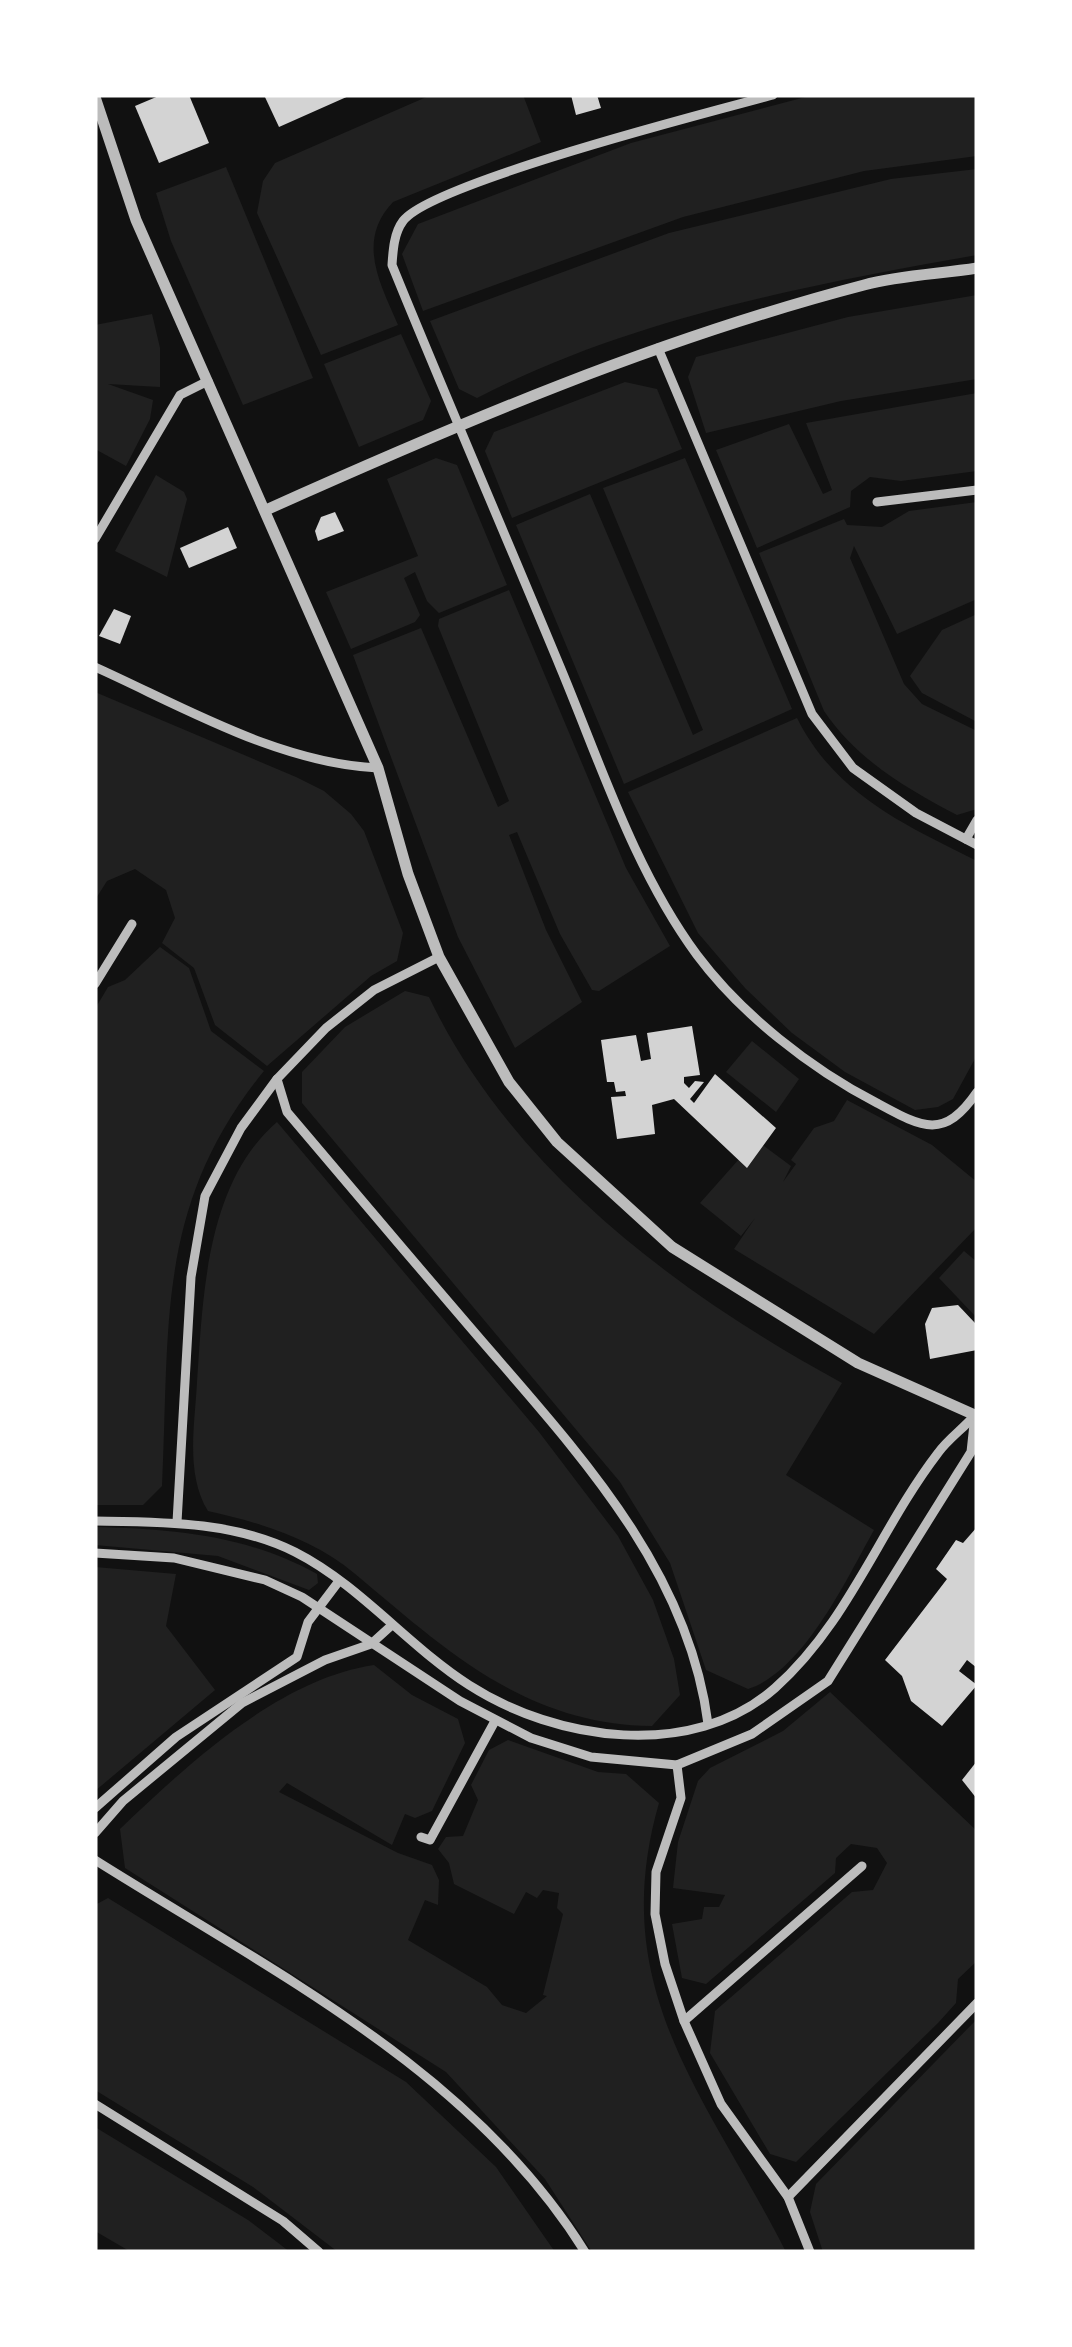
<svg xmlns="http://www.w3.org/2000/svg" width="1072" height="2347" viewBox="0 0 1072 2347" font-family="Arial,sans-serif">
<style>
.green{fill:#202020}
.building{fill:#d3d3d3}
.lines{fill:none;stroke-linecap:round;stroke-linejoin:round}
.minor{stroke:#bcbcbc;stroke-width:9}
.tertiary{stroke:#bcbcbc;stroke-width:11}
</style>
<rect width="100%" height="100%" fill="#111"/>
<g class="green">
<path d="M 431,95 L 523,95 L 541,142 L 393,202 C 356,241 380,283 398,325 L 321,355 L 257,213 L 263,181 L 275,163 Z"/>
<path d="M 813,95 L 977,95 L 977,156 L 864,171 L 683,217 L 423,311 L 402,254 L 418,224 L 631,143 Z"/>
<path d="M 226,167 L 313,378 L 243,405 L 171,241 L 156,193 Z"/>
<path d="M 977,169 L 977,255 C 808,285 631,318 477,398 L 459,389 L 430,321 L 669,233 L 891,179 Z"/>
<path d="M 977,295 L 977,379 L 841,401 L 706,433 L 688,377 L 696,357 L 848,317 Z"/>
<path d="M 152,314 L 160,348 L 160,387 L 108,384 L 153,400 L 150,419 L 126,466 L 95,449 L 95,325 Z"/>
<path d="M 401,334 L 431,401 L 423,420 L 359,447 L 324,364 Z"/>
<path d="M 625,382 L 657,389 L 682,449 L 512,518 L 485,451 L 494,432 Z"/>
<path d="M 977,393 L 977,471 L 901,481 L 870,477 L 851,491 L 850,507 L 757,548 L 716,450 L 789,424 L 823,494 L 832,490 L 806,423 Z"/>
<path d="M 436,458 L 457,465 L 507,585 L 439,613 L 427,601 L 415,572 L 404,578 L 420,615 L 415,622 L 351,649 L 326,592 L 418,556 L 387,479 Z"/>
<path d="M 685,458 L 792,709 L 624,784 L 516,525 L 590,494 L 693,735 L 703,730 L 603,488 Z"/>
<path d="M 156,475 L 184,492 L 187,499 L 167,577 L 115,551 Z"/>
<path d="M 977,502 L 977,599 L 897,634 L 854,546 L 850,558 L 904,684 L 922,704 L 977,731 L 977,809 L 957,815 C 907,789 856,759 824,711 L 759,553 L 844,519 L 847,525 L 882,527 L 909,511 Z"/>
<path d="M 509,590 L 626,868 L 670,946 L 599,991 L 592,990 L 560,934 L 517,832 L 509,835 L 546,930 L 582,1002 L 515,1048 L 458,937 L 353,655 L 421,628 L 498,807 L 509,801 L 438,626 L 439,619 Z"/>
<path d="M 977,614 L 977,722 L 922,693 L 910,676 L 942,630 Z"/>
<path d="M 95,692 L 296,777 L 324,791 L 351,814 L 364,831 L 403,933 L 397,961 L 371,976 L 267,1066 L 215,1025 L 194,968 L 162,943 L 175,918 L 166,890 L 135,869 L 107,881 L 95,900 Z"/>
<path d="M 797,718 C 835,794 905,825 977,861 L 977,1055 L 953,1099 L 938,1107 L 915,1110 L 845,1072 L 792,1033 L 745,988 L 698,933 L 628,792 Z"/>
<path d="M 160,947 L 189,968 L 211,1031 L 264,1071 C 155,1205 170,1325 162,1486 L 143,1505 L 95,1505 L 95,1009 L 108,987 L 125,980 Z"/>
<path d="M 405,991 L 429,997 C 511,1169 678,1294 842,1383 L 786,1475 L 874,1530 C 847,1578 804,1671 748,1689 L 706,1670 L 670,1563 L 620,1482 L 302,1103 L 302,1072 L 345,1027 Z"/>
<path d="M 752,1041 L 799,1079 L 776,1112 L 726,1072 Z"/>
<path d="M 847,1100 L 932,1145 L 977,1182 L 977,1227 L 874,1334 L 734,1249 L 755,1218 L 741,1236 L 700,1203 L 756,1140 L 791,1166 L 783,1182 L 796,1164 L 791,1160 L 814,1128 L 834,1121 Z"/>
<path d="M 277,1122 L 539,1432 L 618,1536 L 653,1600 L 674,1659 L 680,1695 L 652,1726 C 524,1724 446,1650 354,1573 C 314,1539 258,1522 208,1511 C 185,1474 195,1423 197,1382 C 203,1296 206,1183 277,1122 Z"/>
<path d="M 964,1251 L 977,1262 L 977,1318 L 939,1278 Z"/>
<path d="M 95,1527 C 174,1529 247,1535 317,1574 L 318,1583 L 309,1590 L 218,1556 L 95,1545 Z"/>
<path d="M 95,1567 L 176,1574 L 166,1626 L 215,1690 L 95,1791 Z"/>
<path d="M 374,1665 L 412,1695 L 458,1719 L 465,1743 L 432,1811 L 415,1818 L 405,1814 L 392,1845 L 287,1783 L 279,1792 L 398,1853 L 432,1865 L 439,1880 L 438,1905 L 425,1900 L 408,1940 L 487,1987 L 502,2005 L 526,2013 L 547,1996 L 543,1995 L 563,1914 L 557,1908 L 559,1893 L 543,1890 L 537,1898 L 526,1892 L 514,1914 L 454,1884 L 449,1863 L 438,1849 L 446,1837 L 463,1836 L 478,1800 L 471,1785 L 489,1750 L 508,1740 L 598,1772 L 626,1774 L 659,1803 C 605,1990 707,2096 786,2252 L 592,2252 L 545,2179 L 446,2072 L 125,1868 L 120,1829 C 188,1764 279,1679 374,1665 Z"/>
<path d="M 830,1692 L 977,1831 L 977,1961 L 958,1979 L 956,2003 L 938,2023 L 796,2162 L 770,2154 L 710,2053 L 715,2011 L 852,1892 L 873,1890 L 887,1863 L 877,1848 L 851,1844 L 836,1858 L 835,1873 L 706,1984 L 682,1978 L 672,1924 L 702,1919 L 704,1907 L 719,1907 L 725,1895 L 673,1888 L 678,1842 L 698,1781 L 710,1768 L 783,1731 Z"/>
<path d="M 108,1898 L 406,2082 L 496,2167 L 555,2252 L 338,2252 L 253,2187 L 95,2090 L 95,1905 Z"/>
<path d="M 977,2019 L 977,2252 L 823,2252 L 810,2212 L 816,2184 Z"/>
<path d="M 95,2127 L 248,2220 L 290,2252 L 131,2252 L 95,2231 Z"/>
</g>
<g class="building">
<path d="M 161,95 L 189,95 L 209,143 L 159,163 L 135,106 Z"/>
<path d="M 264,95 L 351,95 L 279,127 Z"/>
<path d="M 571,95 L 597,95 L 601,108 L 576,115 Z"/>
<path d="M 335,512 L 344,531 L 318,541 L 315,531 L 321,517 Z"/>
<path d="M 228,527 L 237,548 L 189,568 L 180,548 Z"/>
<path d="M 114,609 L 131,616 L 120,644 L 99,636 Z"/>
<path d="M 692,1026 L 700,1075 L 684,1077 L 684,1083 L 689,1088 L 695,1081 L 704,1082 L 690,1099 L 694,1103 L 715,1074 L 776,1128 L 747,1168 L 674,1099 L 652,1105 L 655,1134 L 617,1139 L 611,1097 L 626,1096 L 625,1091 L 616,1092 L 614,1082 L 607,1082 L 601,1040 L 636,1035 L 641,1061 L 651,1059 L 647,1033 Z"/>
<path d="M 958,1305 L 975,1323 L 977,1350 L 930,1359 L 925,1324 L 932,1308 Z"/>
<path d="M 977,1527 L 977,1668 L 967,1660 L 959,1671 L 977,1685 L 942,1726 L 911,1701 L 902,1676 L 885,1660 L 947,1579 L 936,1569 L 956,1540 L 963,1543 Z"/>
<path d="M 977,1761 L 977,1799 L 962,1780 Z"/>
</g>
<g class="lines">
<g class="minor">
<path d="M 773,95 C 714,111 431,183 403,221 C 394,233 393,250 392,265 C 447,400 505,534 561,669 C 601,765 635,871 697,955 C 741,1014 811,1069 877,1103 C 923,1128 944,1140 977,1092"/>
<path d="M 658,348 L 812,714 L 853,768 L 916,813 L 977,845"/>
<path d="M 877,502 L 977,490"/>
<path d="M 95,539 L 180,395 L 208,381"/>
<path d="M 95,667 C 184,707 278,763 378,768"/>
<path d="M 966,839 L 977,820"/>
<path d="M 95,984 L 132,924"/>
<path d="M 277,1079 L 287,1112 C 347,1183 408,1255 469,1326 C 569,1443 688,1564 708,1724"/>
<path d="M 95,1521 C 163,1522 233,1521 295,1552 C 360,1585 408,1646 469,1685 C 556,1741 692,1761 775,1688 C 849,1622 879,1530 938,1453 C 948,1439 964,1428 975,1415"/>
<path d="M 177,1522 L 191,1277 L 205,1196 L 241,1128 L 277,1079 L 326,1028 L 374,990 L 439,957"/>
<path d="M 95,1553 L 174,1558 L 265,1580 L 302,1597 L 460,1701 L 531,1738 L 591,1757 L 677,1765 L 752,1734 L 828,1681 L 971,1452 L 975,1415"/>
<path d="M 677,1765 L 681,1798 L 656,1872 L 655,1914 L 665,1964 L 684,2021 L 721,2104 L 788,2197 L 810,2252"/>
<path d="M 95,1808 L 176,1737 L 297,1657 L 308,1622 L 339,1581"/>
<path d="M 95,1833 L 123,1801 L 242,1703 L 325,1660 L 371,1644 L 392,1625"/>
<path d="M 421,1837 L 430,1840 L 495,1721"/>
<path d="M 95,1860 C 271,1971 472,2070 585,2252"/>
<path d="M 684,2021 L 862,1866"/>
<path d="M 95,2104 L 283,2221 L 319,2252"/>
<path d="M 788,2197 L 977,2003"/>
</g>
<g class="tertiary">
<path d="M 95,97 L 136,220 L 378,768 L 408,874 L 439,957 L 509,1082 L 557,1142 L 672,1247 L 858,1363 L 977,1416"/>
<path d="M 266,510 C 460,423 657,339 864,285 C 900,275 940,274 977,268"/>
</g>
</g>
<rect width="1072" height="2347" fill="none" stroke="#ffffff" stroke-width="195"/>
</svg>
